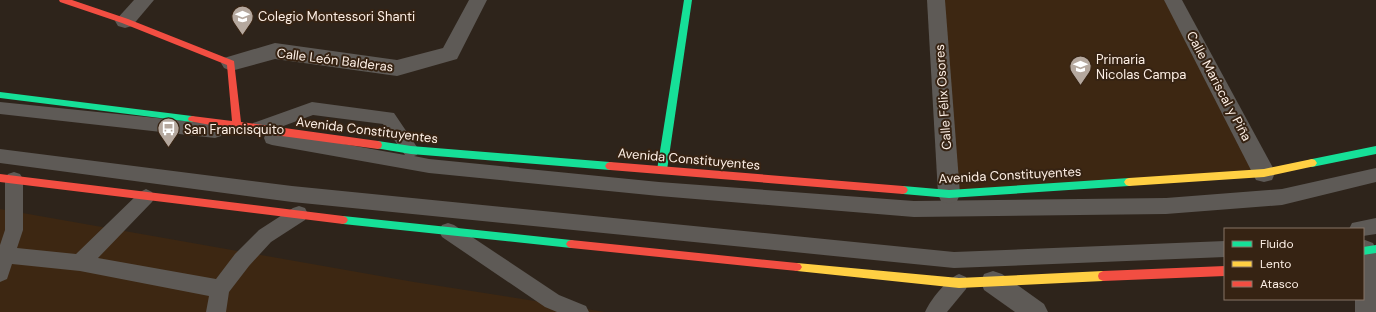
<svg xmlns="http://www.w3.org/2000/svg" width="1376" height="312" viewBox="0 0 1376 312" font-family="'DM Sans',sans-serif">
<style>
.built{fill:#3d2712}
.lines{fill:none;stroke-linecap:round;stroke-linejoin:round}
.lane{fill:#5e5a56;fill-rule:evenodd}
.street{fill:#5e5a56;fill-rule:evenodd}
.fast{fill:#16e098;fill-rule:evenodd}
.slow{fill:#ffcf43;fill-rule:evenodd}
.jam{fill:#f24e42;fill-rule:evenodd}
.labels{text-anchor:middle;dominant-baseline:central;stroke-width:4;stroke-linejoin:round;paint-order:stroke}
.poi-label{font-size:13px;fill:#fdefe5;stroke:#362313;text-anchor:start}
.street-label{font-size:13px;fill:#fdefe5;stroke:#362313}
</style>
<rect width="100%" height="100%" fill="#2e241b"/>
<g class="built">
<path d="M 936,0 L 1173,0 L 1264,173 L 949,194 Z"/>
<path d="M 0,209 L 414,282 L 605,312 L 0,312 Z"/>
</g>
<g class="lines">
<g class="lane">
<path d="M 0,102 L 215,124 L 221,126 L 223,131 L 221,136 L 215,138 L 0,114 Z"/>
<path d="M 312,102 L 394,113 L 419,150 L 417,155 L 414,156 L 429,159 L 659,182 L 914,201 L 1166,198 L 1282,189 L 1376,168 L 1376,182 L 1282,205 L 1166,214 L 914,217 L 659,196 L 429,173 L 272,145 L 266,143 L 264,138 L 266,133 L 272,131 L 405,155 L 383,124 L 313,115 L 259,135 L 253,133 L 251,128 L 253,123 Z"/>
<path d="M 0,149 L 292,186 L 954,252 L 1225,241 L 1225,257 L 954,268 L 292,202 L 0,163 Z"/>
<path d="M 14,172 L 20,174 L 23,179 L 23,230 L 17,248 L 76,254 L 140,192 L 146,189 L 152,192 L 155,197 L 152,202 L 98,258 L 216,279 L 235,254 L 259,230 L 293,208 L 299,206 L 305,208 L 308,214 L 305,220 L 271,242 L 249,266 L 229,292 L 226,312 L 206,312 L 209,296 L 80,271 L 12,264 L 7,279 L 0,282 L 0,245 L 5,230 L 5,179 L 8,174 Z"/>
<path d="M 1376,218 L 1376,234 L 1363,236 L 1363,229 L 1349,229 L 1352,223 Z"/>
<path d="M 448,223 L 454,225 L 559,295 L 586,306 L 589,312 L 557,312 L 545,307 L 442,237 L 439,231 L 442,225 Z"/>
<path d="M 959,274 L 966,277 L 968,283 L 966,289 L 947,312 L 925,312 C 930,300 947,279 959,274 Z"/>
</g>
<g class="street">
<path d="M 134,0 L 154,0 L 132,26 L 125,28 L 118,26 L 115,21 Z"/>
<path d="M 469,0 L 487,0 L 457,59 L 397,76 L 275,59 L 231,71 L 224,68 L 221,63 L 224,58 L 275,43 L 397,60 L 443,48 Z"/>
<path d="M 927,0 L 945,0 L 960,194 L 957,201 L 949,204 L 941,201 L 938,194 Z"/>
<path d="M 1164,0 L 1182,0 L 1272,166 L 1275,173 L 1272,180 L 1264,182 L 1256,180 Z"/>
<path d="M 1365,240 L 1373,243 L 1376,249 L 1376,312 L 1355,312 L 1355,299 L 1363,299 L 1363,241 Z"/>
<path d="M 993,271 L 1002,274 L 1044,304 L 1048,312 L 1015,312 L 984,290 L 981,282 L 984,274 Z"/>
</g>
<g class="fast">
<path d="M 684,0 L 692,0 L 667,170 L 665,173 L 659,173 L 657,170 Z"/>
<path d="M 0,92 L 192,116 L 195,117 L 196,119 L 195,121 L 192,122 L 0,98 Z"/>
<path d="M 378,141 L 411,146 L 610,162 L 613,163 L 615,166 L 613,169 L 610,170 L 411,154 L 375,148 L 374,145 L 375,142 Z"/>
<path d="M 1376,146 L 1376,154 L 1312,167 L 1309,166 L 1307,163 L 1309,160 L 1312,159 Z"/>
<path d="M 1129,178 L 1132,179 L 1134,182 L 1132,185 L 1129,186 L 949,198 L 903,194 L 900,193 L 898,190 L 900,187 L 903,186 L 949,190 Z"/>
<path d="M 343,216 L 571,240 L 574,241 L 576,244 L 574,247 L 571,248 L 343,224 L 340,223 L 338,220 L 340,217 Z"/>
<path d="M 1376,245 L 1376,253 L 1363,255 L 1363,247 Z"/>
</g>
<g class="slow">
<path d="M 1312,159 L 1315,160 L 1317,163 L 1315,166 L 1264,177 L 1129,186 L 1126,185 L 1124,182 L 1126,179 L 1129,178 L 1264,169 Z"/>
<path d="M 797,263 L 959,278 L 1103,271 L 1107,273 L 1108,276 L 1107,279 L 1103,281 L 959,288 L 797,271 L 794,270 L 792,267 L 794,264 Z"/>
</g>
<g class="jam">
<path d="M 59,0 L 72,0 L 128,19 L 234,61 L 241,122 L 378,141 L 381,142 L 382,145 L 381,148 L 378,149 L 237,130 L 189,121 L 188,119 L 189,117 L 192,116 L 232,121 L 227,65 L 122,23 L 60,2 Z"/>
<path d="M 610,162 L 903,186 L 906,187 L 908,190 L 906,193 L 903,194 L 610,170 L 607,169 L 605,166 L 607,163 Z"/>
<path d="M 0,174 L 343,216 L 346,217 L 348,220 L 346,223 L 343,224 L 0,182 Z"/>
<path d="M 571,240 L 797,263 L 800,264 L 802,267 L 800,270 L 797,271 L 571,248 L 568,247 L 566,244 L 568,241 Z"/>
<path d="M 1225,266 L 1225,276 L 1103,281 L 1099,279 L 1098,276 L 1099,273 L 1103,271 Z"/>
</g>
</g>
<defs>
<symbol id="school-pin" viewBox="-11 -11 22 30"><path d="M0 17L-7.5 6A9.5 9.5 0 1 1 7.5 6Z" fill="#b5a89e" stroke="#362313"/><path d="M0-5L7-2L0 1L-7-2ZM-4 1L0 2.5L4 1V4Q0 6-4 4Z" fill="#fff"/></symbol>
<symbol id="bus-pin" viewBox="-11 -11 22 30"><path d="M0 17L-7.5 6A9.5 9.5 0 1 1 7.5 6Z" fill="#b5a89e" stroke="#362313"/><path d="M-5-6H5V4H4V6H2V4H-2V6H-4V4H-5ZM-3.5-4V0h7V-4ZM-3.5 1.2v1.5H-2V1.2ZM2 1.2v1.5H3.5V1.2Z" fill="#fff"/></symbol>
</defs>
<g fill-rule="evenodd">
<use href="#school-pin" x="230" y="4" width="25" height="34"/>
<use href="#school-pin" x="1068" y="54" width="25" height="34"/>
<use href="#bus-pin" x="156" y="116" width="25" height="34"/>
</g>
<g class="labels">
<g class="poi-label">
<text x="258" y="16">Colegio Montessori Shanti</text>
<text x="1096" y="59">Primaria<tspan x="1096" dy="15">Nicolas Campa</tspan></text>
<text x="184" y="129">San Francisquito</text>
</g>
<g class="street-label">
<text transform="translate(335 60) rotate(7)">Calle León Balderas</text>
<text transform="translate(1219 86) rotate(62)">Calle Mariscal y Piña</text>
<text transform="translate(943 97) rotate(-94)">Calle Félix Osores</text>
<text transform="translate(367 130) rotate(7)">Avenida Constituyentes</text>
<text transform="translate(689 159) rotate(5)">Avenida Constituyentes</text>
<text transform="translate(1010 175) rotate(-3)">Avenida Constituyentes</text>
</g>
</g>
<rect x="1224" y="228" width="140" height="72" fill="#362313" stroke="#867567"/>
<rect x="1232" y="241" width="20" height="6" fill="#16e098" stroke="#867567"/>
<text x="1260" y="248" font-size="12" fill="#fdefe5">Fluido</text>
<rect x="1232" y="261" width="20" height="6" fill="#ffcf43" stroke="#867567"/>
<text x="1260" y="268" font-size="12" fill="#fdefe5">Lento</text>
<rect x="1232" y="281" width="20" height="6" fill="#f24e42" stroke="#867567"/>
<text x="1260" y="288" font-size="12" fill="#fdefe5">Atasco</text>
</svg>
